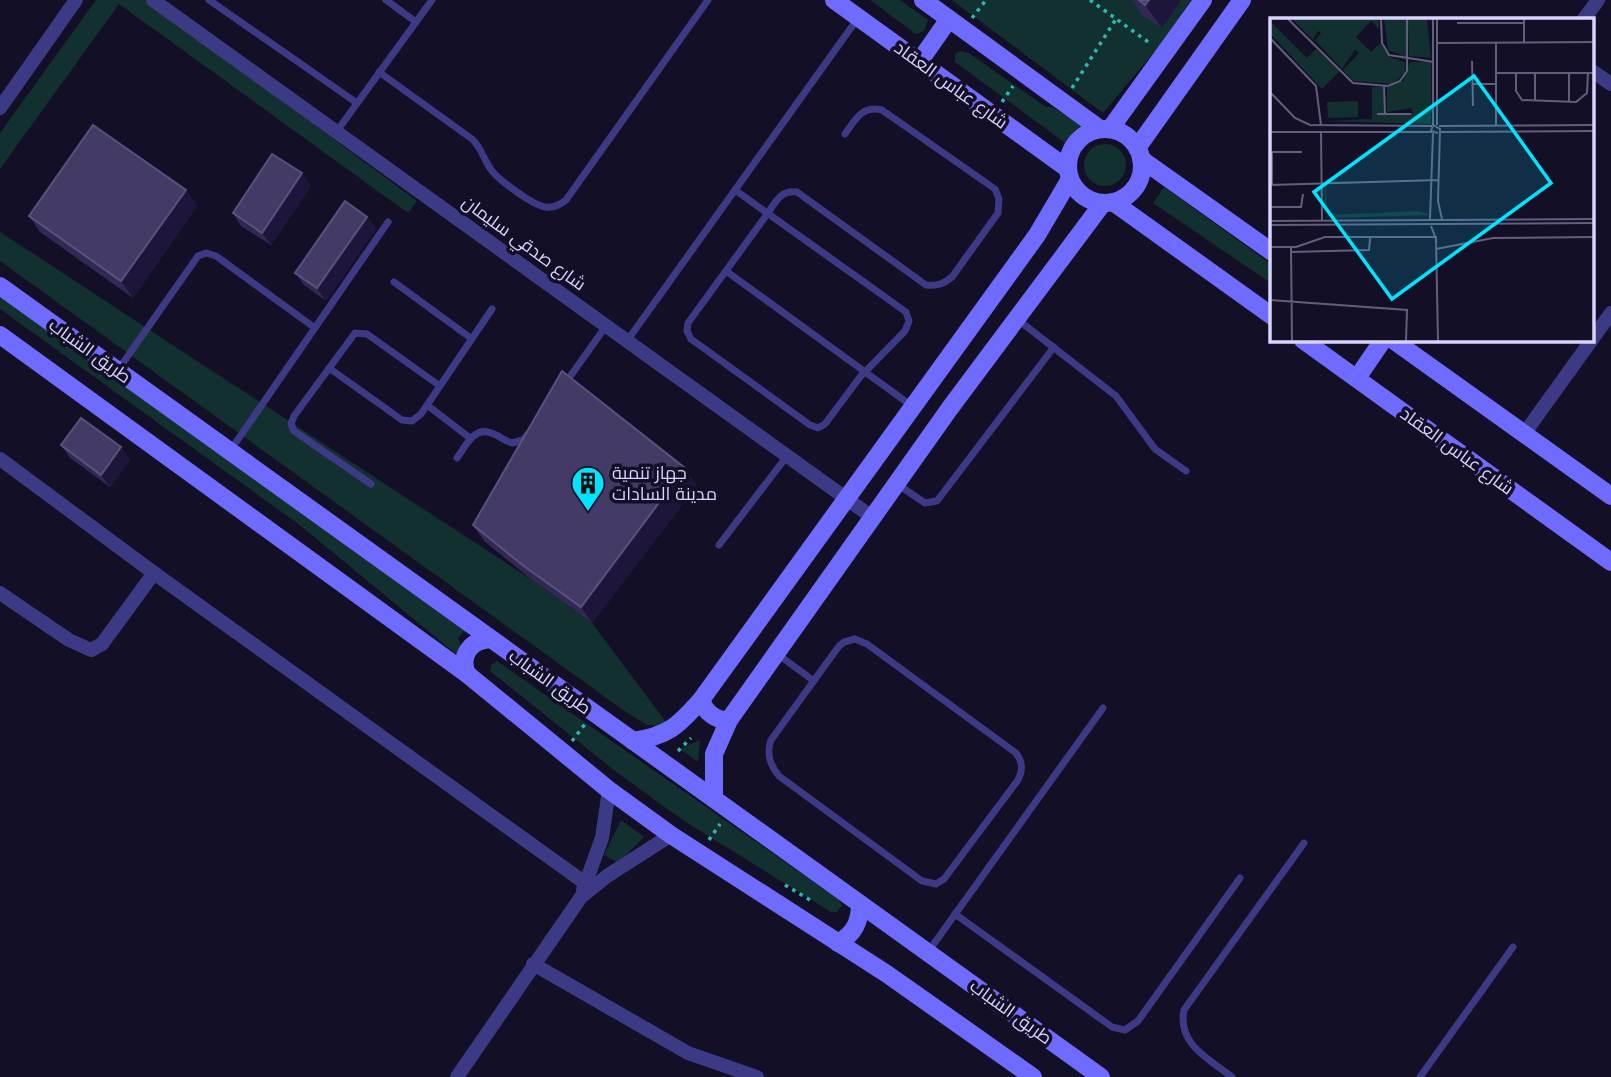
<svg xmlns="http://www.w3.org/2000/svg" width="1611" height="1077" viewBox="0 0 1611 1077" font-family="Arial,Cairo,sans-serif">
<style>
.green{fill:#12302f}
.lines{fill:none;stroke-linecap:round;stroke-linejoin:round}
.path{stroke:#2fb8b0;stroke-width:3.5;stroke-dasharray:3.5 5;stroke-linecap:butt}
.lane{stroke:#3d3a85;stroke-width:7}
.street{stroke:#3d3a85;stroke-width:14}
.secondary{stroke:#6f6bff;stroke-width:18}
.wall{fill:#312854}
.shaded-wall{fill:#1d163a}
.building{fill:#433a66;stroke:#5a527e;stroke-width:2}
.labels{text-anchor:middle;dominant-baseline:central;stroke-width:7;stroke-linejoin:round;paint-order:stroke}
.street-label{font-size:18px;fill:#d9d4ff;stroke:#130f26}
.poi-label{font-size:18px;fill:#d9d4ff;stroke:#130f26;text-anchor:start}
.inset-road{fill:none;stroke:#625e7d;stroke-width:2}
.view{fill:#00e5ff;fill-opacity:0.15;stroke:#00e5ff;stroke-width:3.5}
.inset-edge{fill:none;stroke:#d9d4ff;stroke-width:3.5}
</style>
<rect width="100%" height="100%" fill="#130f26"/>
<g class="green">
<path d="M 96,0 L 146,0 L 417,201 L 408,213 L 119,4 L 0,169 L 0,133 Z"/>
<path d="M 870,0 L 900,0 L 928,20 L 924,31 L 916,34 Z"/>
<path d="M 952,0 L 1099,0 L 1102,2 L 1101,0 L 1191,0 L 1161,44 L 1103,113 Z"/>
<path d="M 961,51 L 970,54 L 1046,107 L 1052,107 L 1082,125 L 1070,137 L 1068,145 L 955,62 L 955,54 Z"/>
<circle cx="1105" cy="165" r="21"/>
<path d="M 1164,187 L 1271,264 L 1271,283 L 1153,203 Z"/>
<path d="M 0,232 L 532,580 L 592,623 L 666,722 L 662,726 L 647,725 L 623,710 L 0,261 Z"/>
<path d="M 0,296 L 469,631 L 462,633 L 458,638 L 468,664 L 301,526 L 0,309 Z"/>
<path d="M 497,661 L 838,899 L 842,905 L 837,912 L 831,912 L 684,821 L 619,774 L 490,671 L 492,664 Z"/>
<path d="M 700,740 L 698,762 L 680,749 Z"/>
<path d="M 621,820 L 644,837 L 618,863 L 604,855 Z"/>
</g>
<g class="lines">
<g class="path">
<path d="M 1090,0 L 1151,44"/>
<path d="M 972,18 L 986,0"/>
<path d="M 1072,88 L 1116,19"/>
<path d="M 1002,102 L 1013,86"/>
<path d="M 572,741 L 585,724"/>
<path d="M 678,751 L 691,738"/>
<path d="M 709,840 L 720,824"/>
<path d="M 785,885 L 810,900"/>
</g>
<g class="lane">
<path d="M 209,0 L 357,103"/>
<path d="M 386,0 L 416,22"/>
<path d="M 379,72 L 472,139 C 482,148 484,161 492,171 C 499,180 535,207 546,207 C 554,208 560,205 566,200 L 708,0"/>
<path d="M 337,131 L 432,0"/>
<path d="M 735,190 L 906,312 L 909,321 L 905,331 L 860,377 L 825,424 L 818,428 L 810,425 L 691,339 L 687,331 L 688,323 L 768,213 C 776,201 781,190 797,192 L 926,285 C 937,286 944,284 952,277 L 998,213 L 999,199 L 995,189 L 882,110 C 862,105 855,120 845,134"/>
<path d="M 726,271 L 912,406"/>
<path d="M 394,282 L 472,339"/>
<path d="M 1017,319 L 1116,396 L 1155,449 L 1186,471"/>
<path d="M 627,341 L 858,18"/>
<path d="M 329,368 L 402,420 L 412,421 L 421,414 L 492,309"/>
<path d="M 118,370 L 198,256 L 206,253 L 216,256 L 315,328"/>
<path d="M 564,385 L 606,326"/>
<path d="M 427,405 L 470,438"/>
<path d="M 230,451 L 388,222"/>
<path d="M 457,458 C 465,447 474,426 491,433 C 499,435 504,441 512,443 L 523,440 L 528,434"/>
<path d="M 371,484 L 294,431 L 291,424 L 294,416 L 355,333 L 367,334 L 440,386"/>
<path d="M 897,484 L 925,503 L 937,501 L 1054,347"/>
<path d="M 719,545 L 787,456"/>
<path d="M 855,639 L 867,644 L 1016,753 C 1023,762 1023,770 1018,780 L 944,879 L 936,884 L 922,881 L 779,776 C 770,765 766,754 771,740 L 839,646 L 844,642 Z"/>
<path d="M 776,653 L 814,681"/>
<path d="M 955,914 L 1112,1027 L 1125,1030 L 1138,1021 L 1240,878"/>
<path d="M 928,952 L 1103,708"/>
<path d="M 1232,1077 C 1209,1059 1177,1044 1184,1010 L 1304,843"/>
<path d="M 1420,1077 L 1513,947"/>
</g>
<g class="street">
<path d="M 153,0 L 872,517"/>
<path d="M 1584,19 L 1598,0"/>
<path d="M 1592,71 L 1611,84"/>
<path d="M 0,108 L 76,0"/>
<path d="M 1524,434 L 1611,313"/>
<path d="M 0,459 L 154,573 L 592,888"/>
<path d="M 0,593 L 69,640 L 91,650 L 102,644 L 154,573"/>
<path d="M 583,890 L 602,838 L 609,790"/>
<path d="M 533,964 L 688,1053 L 757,1077"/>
<path d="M 457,1077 L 581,897 L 607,876 L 671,835"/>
</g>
<g class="secondary">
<path d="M 834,0 L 1068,169"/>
<path d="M 923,0 L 1100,129"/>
<path d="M 919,62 L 949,19"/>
<path d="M 1110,129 L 1203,0"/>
<circle cx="1105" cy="166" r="37"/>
<path d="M 1137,148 L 1242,0"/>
<path d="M 1141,159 L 1272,252"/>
<path d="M 1113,202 L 1272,316"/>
<path d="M 0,286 L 1101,1077"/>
<path d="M 0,335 L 467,674 L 609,790 L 671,835 L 887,974 L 1033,1077"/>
<path d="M 1303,340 L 1611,562"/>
<path d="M 1393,340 L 1611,496"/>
<path d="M 1357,378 L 1383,340"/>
<path d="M 467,674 C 459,655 471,640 491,639"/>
<path d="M 701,700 C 705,712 716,721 729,720"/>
<path d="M 633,741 C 668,736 678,726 701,700 L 1037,235 L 1070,179"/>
<path d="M 714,799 L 714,754 L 729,720 L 950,408 L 1103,203"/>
<path d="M 838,943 C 854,934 860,922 860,904"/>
</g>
</g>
<g class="wall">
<path d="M 1132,0 L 1181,0 L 1162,28 L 1142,15 Z"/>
<path d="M 311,186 L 271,245 L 241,226 L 233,213 Z"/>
<path d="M 186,190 L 197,206 L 133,298 L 40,232 L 29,216 Z"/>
<path d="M 367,217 L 376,229 L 326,301 L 304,285 L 295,273 Z"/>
<path d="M 61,445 L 121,447 L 130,460 L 110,487 L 70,458 Z"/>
<path d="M 697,485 L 592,623 L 532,580 L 484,541 L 473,525 Z"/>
</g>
<g class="shaded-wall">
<path d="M 1149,0 L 1181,0 L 1162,28 L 1145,5 Z"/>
<path d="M 302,173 L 311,186 L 271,245 L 262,233 Z"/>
<path d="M 186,190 L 197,206 L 133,298 L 121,281 Z"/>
<path d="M 367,217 L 376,229 L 326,301 L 317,288 Z"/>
<path d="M 121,447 L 130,460 L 110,487 L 101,475 Z"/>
<path d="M 685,468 L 697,485 L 592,623 L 581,607 Z"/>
</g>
<g class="building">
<path d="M 1139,0 L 1149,0 L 1145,5 Z"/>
<path d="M 93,125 L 186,190 L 121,281 L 29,216 Z"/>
<path d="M 272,154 L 302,173 L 262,233 L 233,213 Z"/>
<path d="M 345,201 L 367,217 L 317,288 L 295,273 Z"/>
<path d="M 562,371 L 685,468 L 581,607 L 521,564 L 473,525 Z"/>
<path d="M 81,418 L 121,447 L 101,475 L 61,445 Z"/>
</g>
<defs>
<symbol id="building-pin" viewBox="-11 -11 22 30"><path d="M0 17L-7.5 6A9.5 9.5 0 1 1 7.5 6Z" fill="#00e5ff" stroke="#130f26"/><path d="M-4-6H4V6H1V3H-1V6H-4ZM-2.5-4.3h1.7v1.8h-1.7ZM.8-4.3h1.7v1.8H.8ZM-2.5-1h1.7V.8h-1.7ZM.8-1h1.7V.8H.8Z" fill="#111"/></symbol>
</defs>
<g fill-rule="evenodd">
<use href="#building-pin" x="569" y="464" width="38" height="52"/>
</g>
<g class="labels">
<g class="street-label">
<text transform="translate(951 85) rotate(36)">شارع عباس العقاد</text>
<text transform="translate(524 243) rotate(36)">شارع صدقي سليمان</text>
<text transform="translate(90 351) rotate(36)">طريق الشباب</text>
<text transform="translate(1457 451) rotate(36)">شارع عباس العقاد</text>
<text transform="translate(550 682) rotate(36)">طريق الشباب</text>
<text transform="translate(1011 1012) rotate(36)">طريق الشباب</text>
</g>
<g class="poi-label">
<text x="612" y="473">جهاز تنمية<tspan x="612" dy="21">مدينة السادات</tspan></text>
</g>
</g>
<g transform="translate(1270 18)">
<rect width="324" height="324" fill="#130f26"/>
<path d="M 22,1 L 109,1 L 109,11 L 101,3 L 86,19 L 101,34 L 110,25 L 119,39 L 135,44 L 135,55 L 122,66 L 84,63 L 73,52 L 89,35 L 85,32 L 72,51 L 45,22 L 51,15 L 48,13 L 43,22 ZM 114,1 L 136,1 L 136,39 L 118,32 ZM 138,1 L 157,1 L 161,40 L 139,38 ZM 0,3 L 37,40 L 46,31 L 70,53 L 52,71 L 0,15 ZM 140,44 L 161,44 L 161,106 L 54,103 L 102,101 L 102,69 L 114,69 L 115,95 L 142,95 L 142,90 L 117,94 L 117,69 L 133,63 ZM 88,83 L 88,99 L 58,100 L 57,84 ZM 57,163 L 100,164 L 56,166 L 57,197 L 148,193 L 162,197 L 56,200 L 54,165 Z" fill="#12302f"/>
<path class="inset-road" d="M 18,1 L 83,65 L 118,68 L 130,63 L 137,53 L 137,1M 111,1 L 112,25 L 119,37 L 164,44M 163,1 L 163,107M 167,1 L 167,107M 254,1 L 254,25M 187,5 L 254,5M 0,20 L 46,68 L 51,107M 167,25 L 324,24M 226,25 L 226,107M 202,43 L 203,88M 226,55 L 324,55M 246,55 L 246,73 L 252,82 L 306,84 L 317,75 L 318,55M 299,55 L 299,84M 202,66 L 226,66M 114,68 L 115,96M 0,74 L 25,100 L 40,107 L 162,108M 265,83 L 265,55M 107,96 L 141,96M 169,108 L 324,107M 0,114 L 162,114M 51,114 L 52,202M 171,114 L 324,113M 168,115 L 161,113 L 163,107 L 170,111 L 168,183 L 172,201M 2,134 L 2,167M 2,134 L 32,134M 0,167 L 168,162M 0,189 L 31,189 L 33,176M 160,201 L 163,115M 0,203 L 324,201M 0,207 L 324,205M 161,208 L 166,221 L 168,323M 0,229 L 26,229 L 55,219 L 167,219M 21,229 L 22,323M 166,231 L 223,220 L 324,219M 21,234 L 99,232 L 100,220M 0,282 L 137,292 L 136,323"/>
<path class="view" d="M 204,58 L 281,165 L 122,281 L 44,174 Z"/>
<rect width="324" height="324" class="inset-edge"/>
</g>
</svg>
